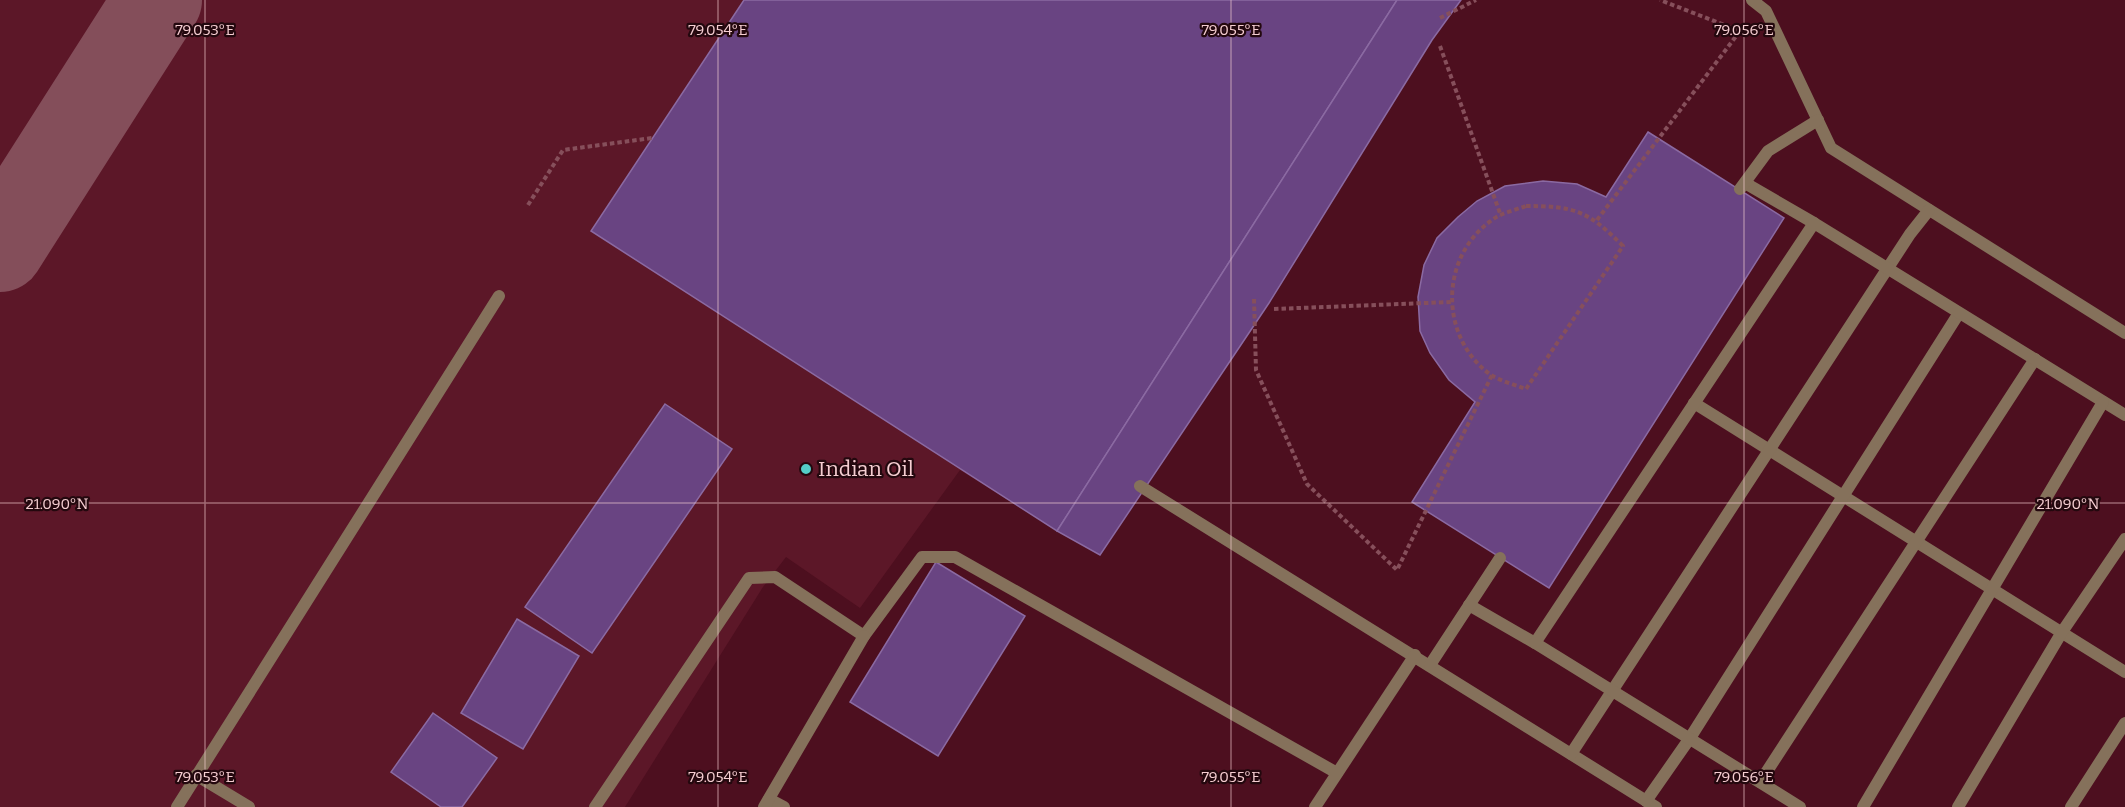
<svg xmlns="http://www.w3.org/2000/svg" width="2125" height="807" viewBox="0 0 2125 807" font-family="Bitter,serif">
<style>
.built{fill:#5c1728}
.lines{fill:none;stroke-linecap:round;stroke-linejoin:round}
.taxiway{stroke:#844e5a;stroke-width:88}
.building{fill:#694482;stroke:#8b6aa2;stroke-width:1.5}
.path{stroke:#864f5b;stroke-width:4;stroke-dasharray:4.5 3;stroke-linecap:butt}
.lane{stroke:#85715b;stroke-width:12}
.ticks{fill:none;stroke:#f6ced2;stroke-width:1.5;stroke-opacity:0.45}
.poi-dot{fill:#54cdc7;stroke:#23080e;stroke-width:2}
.labels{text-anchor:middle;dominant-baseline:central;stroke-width:4.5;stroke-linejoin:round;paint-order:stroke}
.poi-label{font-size:21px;fill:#f6ced2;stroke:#23080e;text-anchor:start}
.ticks-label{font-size:15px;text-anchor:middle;fill:#f6ced2;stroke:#23080e;stroke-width:4.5;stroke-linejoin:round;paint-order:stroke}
</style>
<rect width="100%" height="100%" fill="#4d0f1f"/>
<path class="built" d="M 0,0 L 1395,0 L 1057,531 L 960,470 L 860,608 L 786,557 L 763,587 L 625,807 L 0,807 Z"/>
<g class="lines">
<path class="taxiway" d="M 0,248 L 158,0"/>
</g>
<g class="building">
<path d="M 744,0 L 1397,0 L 1057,531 L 591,231 Z"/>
<path d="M 1397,0 L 1461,0 L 1432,40 L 1269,303 L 1100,555 L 1057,531 Z"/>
<path d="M 1648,132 L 1784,218 L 1549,588 L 1412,502 L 1475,402 L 1449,380 L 1430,353 L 1420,331 L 1418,297 L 1424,265 L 1437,238 L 1458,217 L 1477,201 L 1505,186 L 1543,181 L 1577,184 L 1606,197 Z"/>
<path d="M 665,404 L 732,449 L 592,653 L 525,607 Z"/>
<path d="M 936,562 L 1025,616 L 938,756 L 850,702 Z"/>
<path d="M 517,619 L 579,656 L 523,749 L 461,713 Z"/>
<path d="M 433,713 L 497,758 L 462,807 L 441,807 L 391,772 Z"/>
</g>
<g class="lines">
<g class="path">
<path d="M 1440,18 L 1476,0"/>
<path d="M 1440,46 L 1501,216"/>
<path d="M 528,205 L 563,150 L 652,138"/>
<path d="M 1526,206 C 1575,206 1588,211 1623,246 L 1526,389 C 1515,385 1501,381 1491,375 C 1439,338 1439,257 1492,220 C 1501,213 1515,210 1526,206 Z"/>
<path d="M 1597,220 L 1740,31 L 1660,0"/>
<path d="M 1254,299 L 1256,370 L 1307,484 L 1397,570 L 1492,375"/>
<path d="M 1274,309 L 1451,302"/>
</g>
<g class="lane">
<path d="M 1752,0 L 1766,11 L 1831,148 L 2125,333"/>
<path d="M 1745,183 L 1814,223"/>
<path d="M 1740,189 L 1768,151 L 1818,120"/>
<path d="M 1694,403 L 2125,672"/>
<path d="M 1140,486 L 1656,807"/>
<path d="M 1469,605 L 1535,643"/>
<path d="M 1430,665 L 1500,558"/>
<path d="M 1571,754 L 1910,234 L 1929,210"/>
<path d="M 196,775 L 249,807"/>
<path d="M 1760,782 L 2035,359"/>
<path d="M 769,799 L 784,807"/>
<path d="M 1646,801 L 1690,738 L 1959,313"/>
<path d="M 177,807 L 499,296"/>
<path d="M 595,807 L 749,578 L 775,577 L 864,636 L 922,557 L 955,557 L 1337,773"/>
<path d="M 764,807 L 864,636"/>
<path d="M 1315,807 L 1415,655"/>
<path d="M 1800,807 L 1535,643 L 1814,223 L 2125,415"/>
<path d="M 1863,807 L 2103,402"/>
<path d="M 1958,807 L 2062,632 L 2125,539"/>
<path d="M 2071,807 L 2125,723"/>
</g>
</g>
<path class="ticks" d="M 205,0 L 205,807M 718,0 L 718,807M 1231,0 L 1231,807M 1744,0 L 1744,807M 0,503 L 2125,503"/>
<circle class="poi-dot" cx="806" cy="469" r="6"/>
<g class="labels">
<g class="poi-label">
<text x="818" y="469">Indian Oil</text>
</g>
</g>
<g class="ticks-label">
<text x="205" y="35">79.053°E</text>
<text x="718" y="35">79.054°E</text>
<text x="1231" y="35">79.055°E</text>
<text x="1744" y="35">79.056°E</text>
<text x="57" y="509">21.090°N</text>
<text x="2068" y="509">21.090°N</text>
<text x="205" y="782">79.053°E</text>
<text x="718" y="782">79.054°E</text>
<text x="1231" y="782">79.055°E</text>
<text x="1744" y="782">79.056°E</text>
</g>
</svg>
